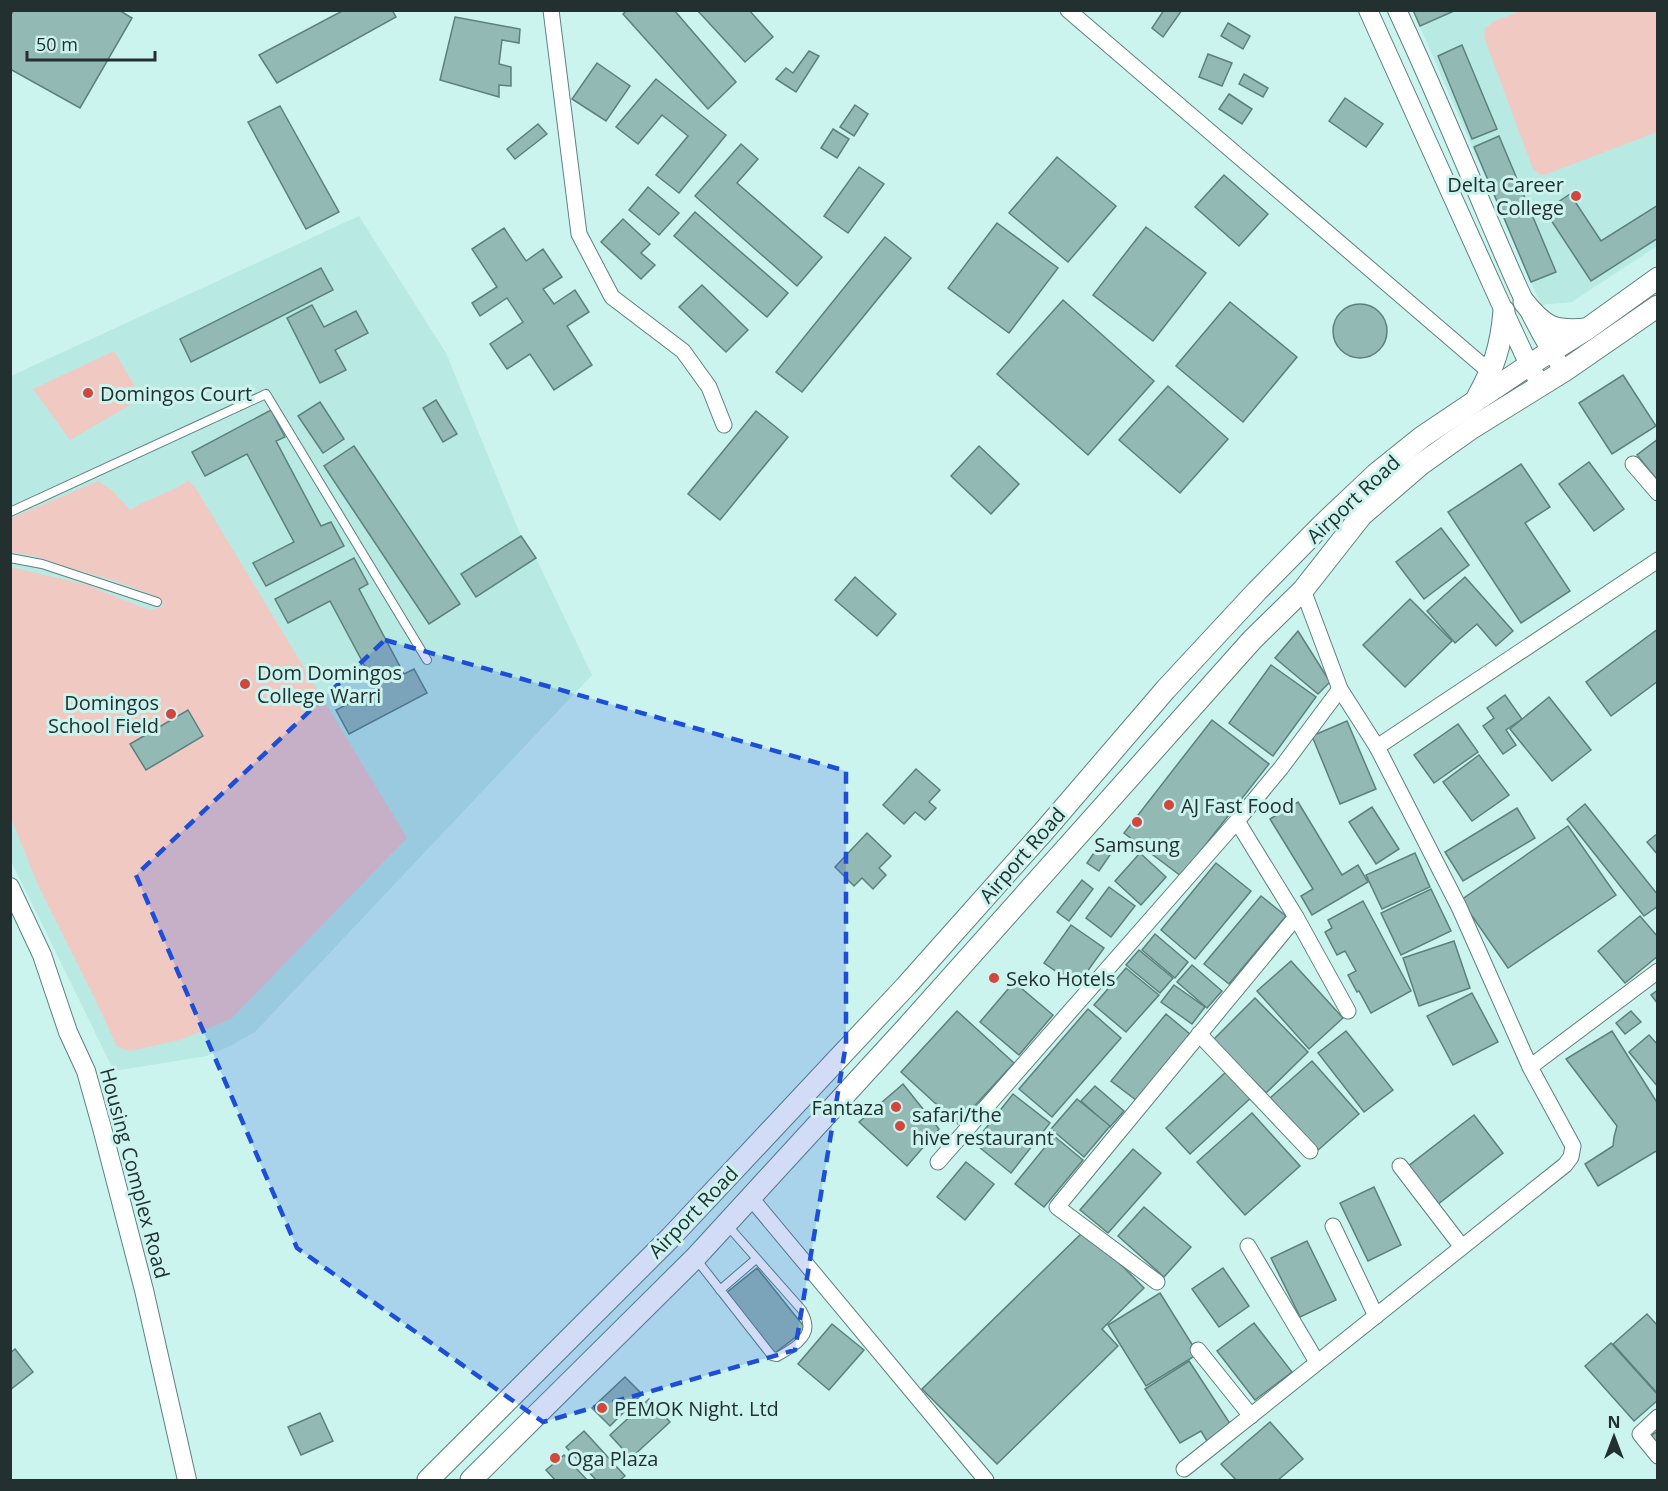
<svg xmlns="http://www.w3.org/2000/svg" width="1668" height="1491" viewBox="0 0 1668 1491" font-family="'Open Sans',sans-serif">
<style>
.built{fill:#b8e9e3}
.green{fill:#f1c9c3}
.building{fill:#93b9b5;stroke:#5c817d;stroke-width:1.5}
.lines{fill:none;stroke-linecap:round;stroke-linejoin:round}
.service-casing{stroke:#5d817e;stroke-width:10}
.minor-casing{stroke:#5d817e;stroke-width:17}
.tertiary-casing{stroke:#5d817e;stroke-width:20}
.secondary-casing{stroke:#5d817e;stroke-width:23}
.service{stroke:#fff;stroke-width:8}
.minor{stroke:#fff;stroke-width:15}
.tertiary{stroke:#fff;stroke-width:18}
.secondary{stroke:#fff;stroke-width:21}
.marked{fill:#1d4ed8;fill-opacity:0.2;stroke:#1d4ed8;stroke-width:4.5;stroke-dasharray:12 8;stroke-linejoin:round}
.poi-dot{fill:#d4453d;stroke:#ccf4ef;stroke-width:2}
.labels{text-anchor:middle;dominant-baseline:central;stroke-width:6;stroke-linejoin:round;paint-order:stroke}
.poi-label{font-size:20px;fill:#223130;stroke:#ccf4ef;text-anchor:start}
.street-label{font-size:20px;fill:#223130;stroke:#ccf4ef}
</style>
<rect width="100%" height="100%" fill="#ccf4ef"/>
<g class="built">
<path d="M 1413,11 L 1657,11 L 1657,246 L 1572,302 L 1541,305 Z"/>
<path d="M 359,216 L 446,353 L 521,536 L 536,558 L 592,675 L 255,1032 L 230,1046 L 207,1056 L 114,1071 L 11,861 L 11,376 Z"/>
</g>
<g class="green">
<path d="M 1520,11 L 1657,11 L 1657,132 L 1547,174 L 1541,175 L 1533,169 L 1484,37 L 1485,28 L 1495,21 Z"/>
<path d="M 114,351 L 142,398 L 70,440 L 33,389 Z"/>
<path d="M 98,481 L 113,491 L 130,510 C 149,498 170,493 188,481 L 195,487 L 407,838 L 231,1019 L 180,1040 L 130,1051 L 117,1047 L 97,1003 L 38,885 L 11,818 L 10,567 L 88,585 L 121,599 L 151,610 L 164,606 L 153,595 L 112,580 L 64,566 L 35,556 L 11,552 L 11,518 Z"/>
</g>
<g class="building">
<path d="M 14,10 L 119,10 L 132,18 L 80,108 L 10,69 L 10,16 Z"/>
<path d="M 344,10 L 392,10 L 396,17 L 277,83 L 259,55 Z"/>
<path d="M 627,10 L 674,10 L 736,82 L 708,109 L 623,14 Z"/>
<path d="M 697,10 L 749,10 L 773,37 L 745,62 Z"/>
<path d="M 1164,10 L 1182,10 L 1163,37 L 1152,28 Z"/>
<path d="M 1413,10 L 1454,10 L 1454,11 L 1420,26 Z"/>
<path d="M 455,17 L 520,29 L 519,43 L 502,40 L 499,64 L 511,67 L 511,86 L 499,85 L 499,97 L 440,80 Z"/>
<path d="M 1228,23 L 1250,36 L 1243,49 L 1221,36 Z"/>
<path d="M 1462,45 L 1497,129 L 1472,139 L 1438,56 Z"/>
<path d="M 809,51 L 819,56 L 796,92 L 776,79 L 786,68 L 793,73 Z"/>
<path d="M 1208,54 L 1232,63 L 1222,86 L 1199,77 Z"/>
<path d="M 597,63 L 630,86 L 606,121 L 572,99 Z"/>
<path d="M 1244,74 L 1268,88 L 1263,97 L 1239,84 Z"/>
<path d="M 656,79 L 726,135 L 679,193 L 656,175 L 688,136 L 662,115 L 638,144 L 616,127 Z"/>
<path d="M 1229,94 L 1252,109 L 1242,124 L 1219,109 Z"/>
<path d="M 1345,98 L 1383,124 L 1366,147 L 1329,121 Z"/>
<path d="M 855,105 L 868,114 L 854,136 L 840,127 Z"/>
<path d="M 280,106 L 339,212 L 306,229 L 248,122 Z"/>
<path d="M 538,124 L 547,134 L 515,159 L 507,149 Z"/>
<path d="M 833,129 L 849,139 L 837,158 L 821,148 Z"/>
<path d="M 1499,136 L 1556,272 L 1531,282 L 1474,147 Z"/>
<path d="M 741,144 L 758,159 L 737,183 L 822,257 L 797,286 L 695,196 Z"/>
<path d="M 1057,157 L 1116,206 L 1068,262 L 1009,213 Z"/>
<path d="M 859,167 L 884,184 L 848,233 L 824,216 Z"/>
<path d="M 1224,175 L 1268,214 L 1239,246 L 1195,207 Z"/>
<path d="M 648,187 L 679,213 L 659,235 L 629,210 Z"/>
<path d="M 1570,194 L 1601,241 L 1658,205 L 1658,238 L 1591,281 L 1545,211 Z"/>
<path d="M 695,212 L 788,293 L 767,317 L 674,236 Z"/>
<path d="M 623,219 L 650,244 L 641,253 L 655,265 L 641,279 L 601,242 Z"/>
<path d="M 997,223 L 1058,268 L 1009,333 L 948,288 Z"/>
<path d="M 1146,227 L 1206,273 L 1153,341 L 1093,295 Z"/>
<path d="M 504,228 L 526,261 L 543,249 L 562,277 L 543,289 L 554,304 L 575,290 L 589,312 L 567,326 L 592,365 L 554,390 L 530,354 L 507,369 L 490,344 L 523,322 L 507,298 L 480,316 L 472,303 L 497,287 L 472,249 Z"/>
<path d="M 885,237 L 911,258 L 802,392 L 776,372 Z"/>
<path d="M 321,268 L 333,290 L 191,362 L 180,339 Z"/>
<path d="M 702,285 L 748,330 L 726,352 L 679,307 Z"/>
<path d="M 1063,300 L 1154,381 L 1088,455 L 997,374 Z"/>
<path d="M 1230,302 L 1297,357 L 1243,422 L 1176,366 Z"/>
<circle cx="1360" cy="331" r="27"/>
<path d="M 312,305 L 324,327 L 356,311 L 368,333 L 335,350 L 346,370 L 320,383 L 287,318 Z"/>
<path d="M 1623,375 L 1656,426 L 1612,454 L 1579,403 Z"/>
<path d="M 1168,386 L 1228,439 L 1180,493 L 1119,440 Z"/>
<path d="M 436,400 L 457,434 L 443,442 L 423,408 Z"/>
<path d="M 320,402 L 344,439 L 323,453 L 298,416 Z"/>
<path d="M 271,410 L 285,437 L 276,441 L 321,526 L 331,522 L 344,546 L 266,586 L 253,563 L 294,542 L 247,454 L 205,476 L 192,452 Z"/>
<path d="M 756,411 L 788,437 L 720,520 L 688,494 Z"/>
<path d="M 1658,439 L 1658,481 L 1637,455 Z"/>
<path d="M 354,446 L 460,604 L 429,624 L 324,466 Z"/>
<path d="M 979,446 L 1019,484 L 991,514 L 951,476 Z"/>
<path d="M 1589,462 L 1624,509 L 1594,531 L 1559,484 Z"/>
<path d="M 1521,464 L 1550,507 L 1525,523 L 1570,591 L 1521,623 L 1448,512 Z"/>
<path d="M 1441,528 L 1469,565 L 1424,599 L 1396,562 Z"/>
<path d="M 521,536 L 536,558 L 476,597 L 461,574 Z"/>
<path d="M 354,558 L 368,584 L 359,589 L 404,674 L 414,669 L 427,693 L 349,734 L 336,710 L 377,689 L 330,601 L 288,623 L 275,599 Z"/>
<path d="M 855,577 L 896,614 L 877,636 L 835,600 Z"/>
<path d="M 1465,577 L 1513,631 L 1496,646 L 1477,624 L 1455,643 L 1427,611 Z"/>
<path d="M 1410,599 L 1452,641 L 1405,687 L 1363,645 Z"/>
<path d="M 1658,629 L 1658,681 L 1611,716 L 1586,682 Z"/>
<path d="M 1298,631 L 1330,682 L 1318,694 L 1275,658 Z"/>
<path d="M 1271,665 L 1316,697 L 1273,756 L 1229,723 Z"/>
<path d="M 1505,695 L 1522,719 L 1506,730 L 1516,745 L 1503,754 L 1483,726 L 1494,718 L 1487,708 Z"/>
<path d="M 1549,697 L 1591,750 L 1552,781 L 1510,729 Z"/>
<path d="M 188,710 L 203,736 L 146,770 L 130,744 Z"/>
<path d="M 1212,720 L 1269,764 L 1181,876 L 1124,833 Z"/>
<path d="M 1347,721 L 1376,789 L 1340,804 L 1312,736 Z"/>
<path d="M 1458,724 L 1478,752 L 1434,783 L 1414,755 Z"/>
<path d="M 1479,755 L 1509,795 L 1472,821 L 1443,782 Z"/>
<path d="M 916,769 L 940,790 L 929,802 L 936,808 L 925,820 L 915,812 L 904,824 L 883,805 Z"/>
<path d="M 1298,802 L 1342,875 L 1358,865 L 1368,882 L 1312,915 L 1301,896 L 1313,889 L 1270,819 Z"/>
<path d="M 1585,804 L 1658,895 L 1658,906 L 1644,916 L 1567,819 Z"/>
<path d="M 1372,807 L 1399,849 L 1376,864 L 1349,822 Z"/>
<path d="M 1517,808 L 1535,838 L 1463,881 L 1445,852 Z"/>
<path d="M 1568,826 L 1616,895 L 1508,968 L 1461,900 Z"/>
<path d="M 867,833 L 891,856 L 879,868 L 886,875 L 873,889 L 862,878 L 854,886 L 835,867 Z"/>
<path d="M 1658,833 L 1658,855 L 1647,842 Z"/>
<path d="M 1098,847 L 1110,855 L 1099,871 L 1087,863 Z"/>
<path d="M 1140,853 L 1166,877 L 1141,905 L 1115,881 Z"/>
<path d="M 1415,853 L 1430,887 L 1382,909 L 1366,875 Z"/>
<path d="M 1216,863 L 1251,891 L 1195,959 L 1161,930 Z"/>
<path d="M 1082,880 L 1093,889 L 1069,921 L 1057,912 Z"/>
<path d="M 1109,887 L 1135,906 L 1111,937 L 1086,918 Z"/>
<path d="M 1431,889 L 1451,931 L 1401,955 L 1381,913 Z"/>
<path d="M 1261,896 L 1286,916 L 1229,984 L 1204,964 Z"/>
<path d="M 1363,901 L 1411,991 L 1371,1013 L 1359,991 L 1357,992 L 1348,975 L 1356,971 L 1345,951 L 1337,955 L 1325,932 L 1332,928 L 1328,920 Z"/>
<path d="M 1640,916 L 1658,937 L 1658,956 L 1625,983 L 1598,951 Z"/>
<path d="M 1071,925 L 1104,948 L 1077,986 L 1044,963 Z"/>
<path d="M 1155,934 L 1188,962 L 1175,978 L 1142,950 Z"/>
<path d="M 1454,941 L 1470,988 L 1419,1006 L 1403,958 Z"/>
<path d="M 1139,950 L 1173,978 L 1160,993 L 1126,965 Z"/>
<path d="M 1291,961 L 1343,1018 L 1309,1049 L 1257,991 Z"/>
<path d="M 1192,965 L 1222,991 L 1207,1008 L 1177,982 Z"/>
<path d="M 1126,968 L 1159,995 L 1126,1032 L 1094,1005 Z"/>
<path d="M 1014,982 L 1053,1015 L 1019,1055 L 980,1022 Z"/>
<path d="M 1174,985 L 1205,1007 L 1192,1024 L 1161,1002 Z"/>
<path d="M 1658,990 L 1658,1004 L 1651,995 Z"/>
<path d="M 1472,993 L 1498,1042 L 1453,1065 L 1427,1016 Z"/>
<path d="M 1255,998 L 1308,1052 L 1266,1093 L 1213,1040 Z"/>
<path d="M 1088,1009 L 1121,1038 L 1052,1117 L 1019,1089 Z"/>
<path d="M 957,1011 L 1014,1063 L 958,1124 L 901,1072 Z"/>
<path d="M 1631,1011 L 1641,1022 L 1625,1034 L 1616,1023 Z"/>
<path d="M 1166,1014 L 1190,1034 L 1136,1100 L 1111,1081 Z"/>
<path d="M 1346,1031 L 1393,1090 L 1364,1112 L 1318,1053 Z"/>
<path d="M 1612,1031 L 1658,1104 L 1658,1150 L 1598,1186 L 1585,1164 L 1613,1146 L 1614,1137 L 1617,1126 L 1566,1059 Z"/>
<path d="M 1649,1035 L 1658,1045 L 1658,1087 L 1629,1052 Z"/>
<path d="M 1312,1061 L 1359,1114 L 1317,1151 L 1270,1098 Z"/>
<path d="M 1229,1069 L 1254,1095 L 1190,1154 L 1166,1128 Z"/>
<path d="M 903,1084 L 939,1129 L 907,1166 L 859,1122 Z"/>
<path d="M 1095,1086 L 1124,1111 L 1110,1127 L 1081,1101 Z"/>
<path d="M 1013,1094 L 1050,1123 L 1011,1173 L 974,1143 Z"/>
<path d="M 1077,1099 L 1110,1126 L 1084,1157 L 1051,1129 Z"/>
<path d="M 1252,1113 L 1300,1166 L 1245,1215 L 1197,1162 Z"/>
<path d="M 1474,1115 L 1503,1153 L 1437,1205 L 1407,1167 Z"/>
<path d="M 1054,1136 L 1083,1160 L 1044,1207 L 1015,1184 Z"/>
<path d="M 1133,1149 L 1161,1173 L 1108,1233 L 1080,1210 Z"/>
<path d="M 966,1162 L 994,1184 L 965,1220 L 937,1197 Z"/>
<path d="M 1374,1187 L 1401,1245 L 1368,1261 L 1340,1203 Z"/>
<path d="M 1144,1207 L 1191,1247 L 1164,1277 L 1118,1236 Z"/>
<path d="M 1086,1229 L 1144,1288 L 1102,1329 L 1118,1346 L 997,1464 L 922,1389 Z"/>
<path d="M 1307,1241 L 1336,1300 L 1300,1317 L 1271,1258 Z"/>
<path d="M 757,1268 L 806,1329 L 775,1353 L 726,1293 Z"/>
<path d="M 1223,1268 L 1249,1306 L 1219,1327 L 1192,1289 Z"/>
<path d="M 1160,1293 L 1198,1354 L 1146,1386 L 1108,1325 Z"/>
<path d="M 1647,1314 L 1658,1326 L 1658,1394 L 1613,1344 Z"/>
<path d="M 1254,1323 L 1292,1372 L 1255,1400 L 1217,1351 Z"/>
<path d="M 832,1324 L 864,1350 L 829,1390 L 798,1364 Z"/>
<path d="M 1611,1343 L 1658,1395 L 1658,1400 L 1634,1421 L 1585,1366 Z"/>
<path d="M 15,1349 L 33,1372 L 10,1390 L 10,1353 Z"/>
<path d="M 1189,1361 L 1231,1425 L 1207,1441 L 1201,1431 L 1180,1443 L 1145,1389 Z"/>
<path d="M 625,1377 L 642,1394 L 610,1426 L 592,1408 Z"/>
<path d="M 649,1399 L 670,1422 L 631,1458 L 610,1435 Z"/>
<path d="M 320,1413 L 333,1441 L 301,1455 L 288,1427 Z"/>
<path d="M 1270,1422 L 1303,1459 L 1278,1480 L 1236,1480 L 1221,1464 Z"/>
<path d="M 584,1431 L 625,1476 L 620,1480 L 596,1480 L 566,1447 Z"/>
<path d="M 1658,1431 L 1658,1447 L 1649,1437 Z"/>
<path d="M 564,1455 L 587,1480 L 555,1480 L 546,1470 Z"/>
</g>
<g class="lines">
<defs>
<g id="service">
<path d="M 10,512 L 266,394 L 427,660"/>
<path d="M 10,558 L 42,564 L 157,602"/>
<path d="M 696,1259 L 772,1356 L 777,1357 C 788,1351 811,1339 807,1323 C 807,1319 804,1314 802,1310 L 728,1226"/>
<path d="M 720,1290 L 756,1259"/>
</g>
<g id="minor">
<path d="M 551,10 L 579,234 L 612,297 L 683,351 L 709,387 L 724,425"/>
<path d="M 1068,10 L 1490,372"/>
<path d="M 1633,464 L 1658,493"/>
<path d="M 1377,747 L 1658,560"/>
<path d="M 1237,821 L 1296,917 L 1348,1011"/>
<path d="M 1199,1034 L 1310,1151"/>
<path d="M 1530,1067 L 1658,971"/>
<path d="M 938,1162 L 1237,821 L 1281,768 L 1340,689"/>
<path d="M 1400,1166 L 1462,1247"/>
<path d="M 751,1198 L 986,1480"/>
<path d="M 1333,1226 L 1376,1316"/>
<path d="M 1248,1246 L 1317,1362"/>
<path d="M 1157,1282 L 1057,1207 L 1296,917"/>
<path d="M 1198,1350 L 1251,1416"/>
<path d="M 1658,1417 L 1640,1434 L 1658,1456"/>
<path d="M 1184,1469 L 1565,1165 L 1571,1157 L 1573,1146 L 1530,1067 L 1459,907 L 1377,747 L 1340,689 L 1303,590"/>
</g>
<g id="tertiary">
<path d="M 1368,10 L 1504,311 L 1529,365 L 1541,385"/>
<path d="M 1397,10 C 1429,78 1458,147 1487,216 C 1510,269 1531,323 1564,371"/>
<path d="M 10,887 L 42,955 L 68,1032 L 86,1071 L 102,1128 L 144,1290 L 187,1480"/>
</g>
<g id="secondary">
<path d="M 1524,302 C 1544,327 1554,332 1586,329"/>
<path d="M 1477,398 C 1494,367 1501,347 1504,311"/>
<path d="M 428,1480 L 671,1237 L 907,985 L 1045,830 L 1166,689 L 1257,591 L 1322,525 L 1376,474 L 1422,437 L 1529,365 L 1587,329 L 1658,278"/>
<path d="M 471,1480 L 695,1258 L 906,1028 L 1252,640 L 1303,590 L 1362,515 L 1420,465 L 1472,428 L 1564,371 L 1658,306"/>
</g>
</defs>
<use href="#service" class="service-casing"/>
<use href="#minor" class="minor-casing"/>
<use href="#tertiary" class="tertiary-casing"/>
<use href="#secondary" class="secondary-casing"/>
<use href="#service" class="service"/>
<use href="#minor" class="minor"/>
<use href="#tertiary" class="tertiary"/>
<use href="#secondary" class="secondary"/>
</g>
<path class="marked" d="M 385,640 L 846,771 L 846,1044 L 795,1350 L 543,1422 L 297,1248 L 136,875 Z"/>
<g class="poi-dot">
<circle cx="1576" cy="196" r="6"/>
<circle cx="88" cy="393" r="6"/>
<circle cx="245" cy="684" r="6"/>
<circle cx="171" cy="714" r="6"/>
<circle cx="1169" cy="805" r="6"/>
<circle cx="1137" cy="822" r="6"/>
<circle cx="994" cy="978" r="6"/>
<circle cx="896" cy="1107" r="6"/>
<circle cx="900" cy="1126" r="6"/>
<circle cx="602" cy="1408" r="6"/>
<circle cx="555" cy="1458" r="6"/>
</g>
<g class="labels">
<g class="poi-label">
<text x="1564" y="184" text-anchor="end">Delta Career<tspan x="1564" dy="23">College</tspan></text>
<text x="100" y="393">Domingos Court</text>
<text x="257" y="672">Dom Domingos<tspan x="257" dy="23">College Warri</tspan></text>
<text x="159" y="702" text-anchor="end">Domingos<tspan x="159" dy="23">School Field</tspan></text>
<text x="1181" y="805">AJ Fast Food</text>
<text x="1137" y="844" text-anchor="middle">Samsung</text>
<text x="1006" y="978">Seko Hotels</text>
<text x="884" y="1107" text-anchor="end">Fantaza</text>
<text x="912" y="1114">safari/the<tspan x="912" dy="23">hive restaurant</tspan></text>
<text x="614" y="1408">PEMOK Night. Ltd</text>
<text x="567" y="1458">Oga Plaza</text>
</g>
<g class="street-label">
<text transform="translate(1353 499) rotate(-43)">Airport Road</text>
<text transform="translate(1022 855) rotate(-49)">Airport Road</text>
<text transform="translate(135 1173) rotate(75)">Housing Complex Road</text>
<text transform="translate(693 1212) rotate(-46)">Airport Road</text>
</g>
</g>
<rect width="1668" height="1491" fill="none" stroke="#223130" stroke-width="24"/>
<g transform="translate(1614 1437)" stroke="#ccf4ef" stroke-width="4.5" paint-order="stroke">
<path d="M0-4.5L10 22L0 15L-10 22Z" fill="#223130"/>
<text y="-9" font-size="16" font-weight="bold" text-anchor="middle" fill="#223130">N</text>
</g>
<path d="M27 51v9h128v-9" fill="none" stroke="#223130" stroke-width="3"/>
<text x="36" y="51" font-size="18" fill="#223130" stroke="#ccf4ef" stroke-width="4.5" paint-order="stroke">50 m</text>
</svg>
